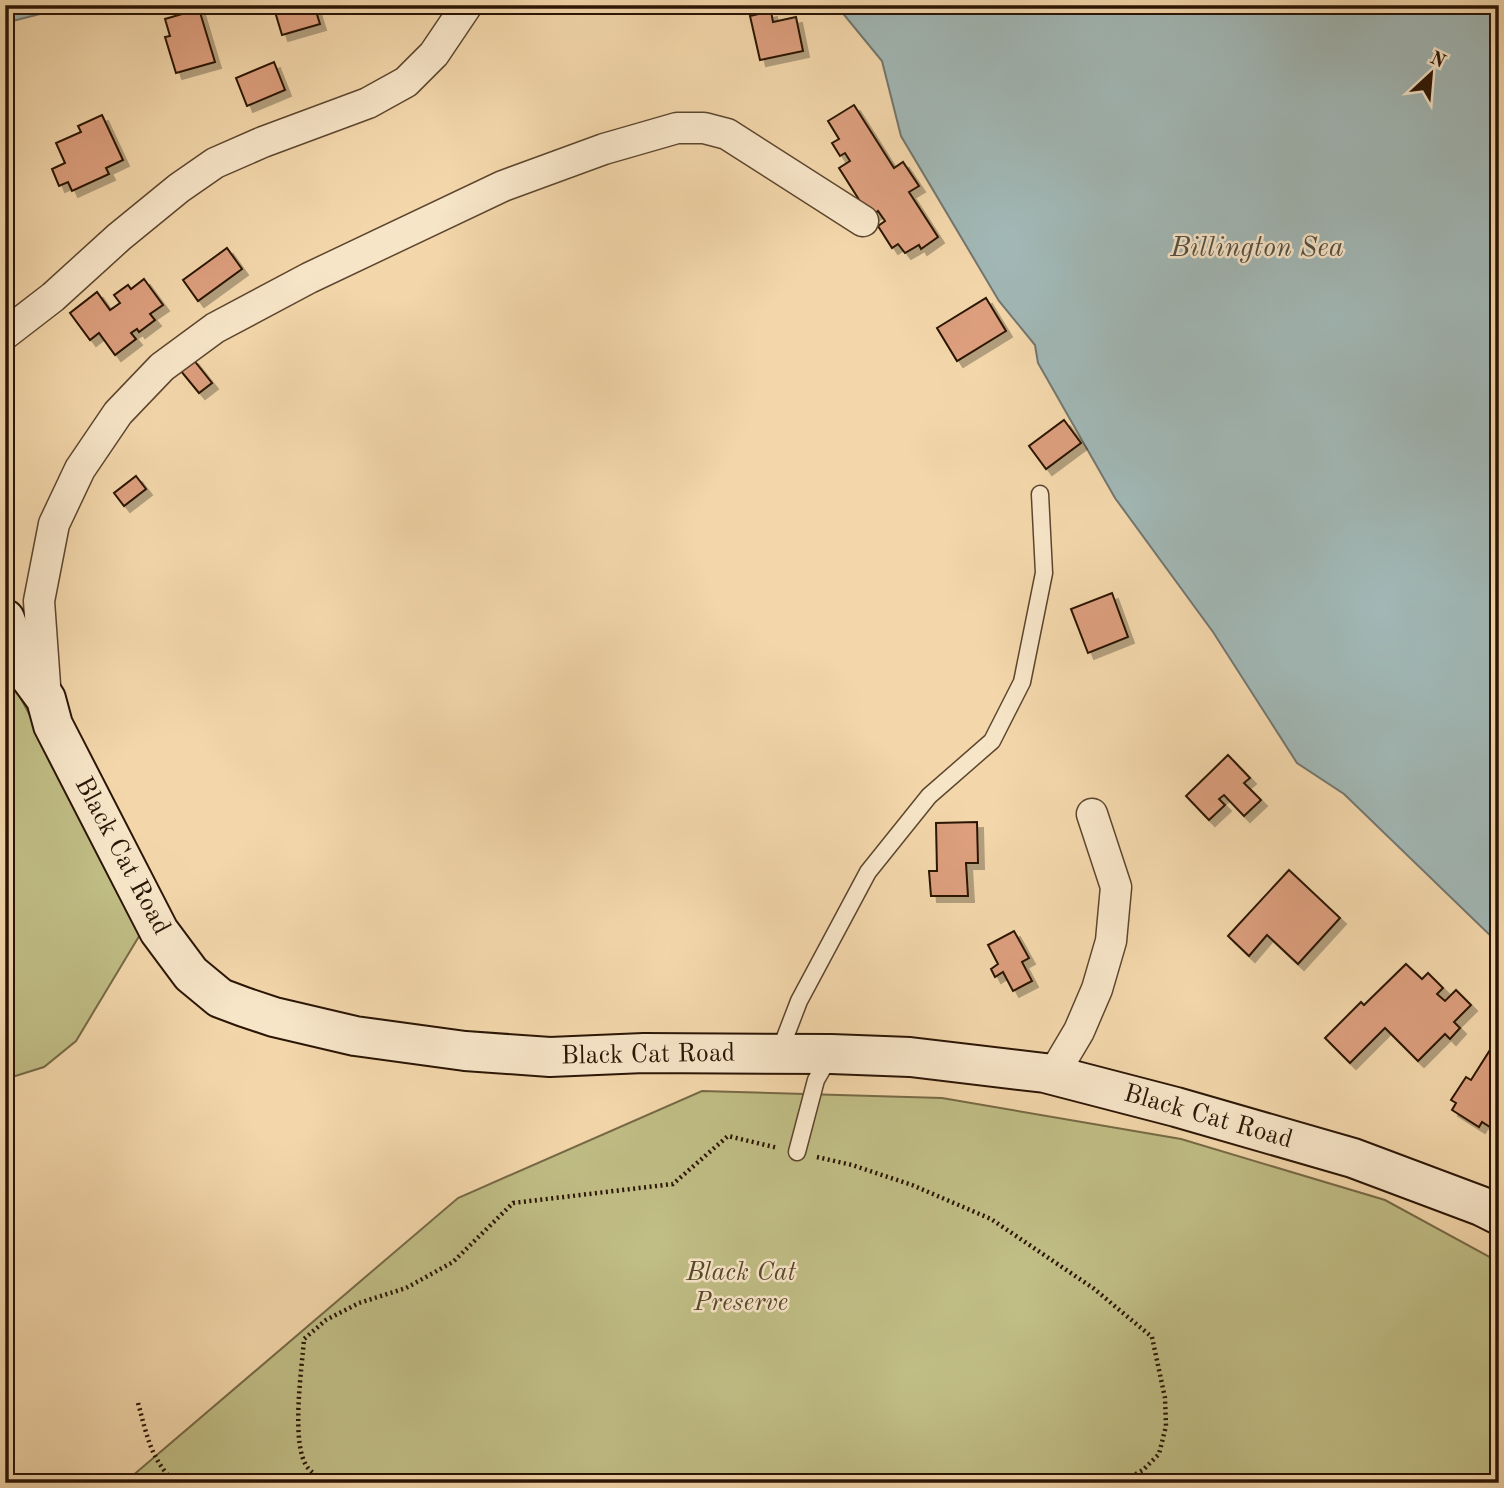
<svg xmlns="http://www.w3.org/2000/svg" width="1504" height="1488" viewBox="0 0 1504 1488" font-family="'Old Standard TT',serif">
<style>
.green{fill:#c0bd85;stroke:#766945;stroke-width:2}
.water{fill:#a1b7b5;stroke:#72766f;stroke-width:2}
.building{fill:#dd9f7e;stroke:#2b1505;stroke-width:2;filter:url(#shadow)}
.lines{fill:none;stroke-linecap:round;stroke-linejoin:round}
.lane-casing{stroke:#5d462e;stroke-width:19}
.street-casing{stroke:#5d462e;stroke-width:33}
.secondary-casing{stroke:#2b1505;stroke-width:42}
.path{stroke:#2b1505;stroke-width:4.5;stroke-dasharray:2 3.5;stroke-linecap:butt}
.lane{stroke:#f7e5c8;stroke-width:16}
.street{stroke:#f7e5c8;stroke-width:30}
.secondary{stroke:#f7e5c8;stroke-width:38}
.labels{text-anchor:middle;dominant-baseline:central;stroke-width:5;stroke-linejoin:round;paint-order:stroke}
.street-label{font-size:26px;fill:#2b1505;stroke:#f7e5c8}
.park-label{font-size:26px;font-style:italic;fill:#58472b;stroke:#f7e5c8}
.water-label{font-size:28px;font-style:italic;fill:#544e43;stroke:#f7e5c8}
</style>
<defs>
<filter id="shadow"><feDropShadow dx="6" dy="6" stdDeviation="0" flood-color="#0004"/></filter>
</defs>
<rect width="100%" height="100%" fill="#f3d7ab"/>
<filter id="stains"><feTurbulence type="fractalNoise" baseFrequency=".00286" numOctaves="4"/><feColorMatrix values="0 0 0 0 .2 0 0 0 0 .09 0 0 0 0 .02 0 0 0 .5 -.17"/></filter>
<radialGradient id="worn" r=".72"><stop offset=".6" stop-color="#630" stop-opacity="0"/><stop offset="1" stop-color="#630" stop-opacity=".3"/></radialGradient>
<g class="green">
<path d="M 5,680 L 11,680 L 144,928 L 76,1041 L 44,1067 L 9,1078 L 5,1077 Z"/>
<path d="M 702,1091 L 942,1098 L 1181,1139 L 1385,1200 L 1499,1262 L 1499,1483 L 124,1483 L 458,1198 Z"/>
</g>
<g class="water">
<path d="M 5,5 L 75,5 L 5,23 Z"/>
<path d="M 836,5 L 1499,5 L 1499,944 L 1344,794 L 1297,763 L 1213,632 L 1115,498 L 1038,363 L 1035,345 L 999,301 L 901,136 L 882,61 Z"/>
</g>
<g class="building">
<path d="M 273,5 L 305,5 L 307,11 L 315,8 L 320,24 L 282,35 Z"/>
<path d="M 199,9 L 215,62 L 176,73 L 165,37 L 170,36 L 165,19 Z"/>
<path d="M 771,11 L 773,22 L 796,17 L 803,51 L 760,60 L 750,16 Z"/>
<path d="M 274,62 L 285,90 L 247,106 L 236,78 Z"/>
<path d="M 854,105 L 894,168 L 903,162 L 919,186 L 909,192 L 938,237 L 921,249 L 919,245 L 905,253 L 898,244 L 892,248 L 878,226 L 885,221 L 878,211 L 870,217 L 839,168 L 850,161 L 845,153 L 840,156 L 832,143 L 839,139 L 828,121 Z"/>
<path d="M 102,115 L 123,160 L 106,168 L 109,174 L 72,191 L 68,182 L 59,186 L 52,169 L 65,163 L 56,143 L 81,132 L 78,126 Z"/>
<path d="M 227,248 L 242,269 L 198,301 L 183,280 Z"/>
<path d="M 144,279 L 163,305 L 150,314 L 155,320 L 139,332 L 137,329 L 131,333 L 136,339 L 115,355 L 99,333 L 90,340 L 70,313 L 97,292 L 110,310 L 120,303 L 114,295 L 128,285 L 131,289 Z"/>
<path d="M 986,298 L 1006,331 L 957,361 L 937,328 Z"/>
<path d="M 193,359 L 212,383 L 199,393 L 180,370 Z"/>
<path d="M 1064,420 L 1081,443 L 1046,469 L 1029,446 Z"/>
<path d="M 136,476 L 146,489 L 124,506 L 114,493 Z"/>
<path d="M 1112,593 L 1128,637 L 1088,653 L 1071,609 Z"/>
<path d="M 1228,755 L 1250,778 L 1244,783 L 1261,800 L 1244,816 L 1224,795 L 1219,799 L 1225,805 L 1209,820 L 1186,796 Z"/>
<path d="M 977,822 L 978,863 L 966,863 L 968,896 L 931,896 L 929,871 L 937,871 L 936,823 Z"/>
<path d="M 1289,870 L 1340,918 L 1298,964 L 1267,935 L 1249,956 L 1228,936 Z"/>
<path d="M 1014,931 L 1029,958 L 1022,962 L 1032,981 L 1013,991 L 1003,972 L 995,977 L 991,969 L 998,964 L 988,945 Z"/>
<path d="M 1406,964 L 1422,979 L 1428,973 L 1443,988 L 1437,994 L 1445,1001 L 1456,990 L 1471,1005 L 1454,1022 L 1460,1028 L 1450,1039 L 1445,1034 L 1418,1061 L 1385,1028 L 1350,1063 L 1325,1038 L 1361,1002 L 1364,1005 Z"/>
<path d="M 1490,1050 L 1499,1056 L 1499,1133 L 1482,1122 L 1479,1127 L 1452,1110 L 1456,1103 L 1451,1100 L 1466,1077 L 1471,1080 Z"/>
</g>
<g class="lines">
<defs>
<g id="lane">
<path d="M 779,1053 L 799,1001 L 868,872 L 929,796 L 992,741 L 1022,682 L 1044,573 L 1040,494"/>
<path d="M 797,1152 L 816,1080 L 830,1056"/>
</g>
<g id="street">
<path d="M 5,334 L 53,297 L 119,237 L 179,188 L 215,163 L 263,142 L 368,103 L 406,82 L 434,54 L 467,5"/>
<path d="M 46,699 L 39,601 L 54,524 L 80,469 L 118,413 L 162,367 L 215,328 L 309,278 L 503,186 L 604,149 L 677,128 L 704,128 L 727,134 L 863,221"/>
<path d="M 1053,1075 L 1079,1031 L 1097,989 L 1111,941 L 1116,887 L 1092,814"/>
</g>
<path id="secondary" d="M 5,619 L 24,669 L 46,699 L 53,725 L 159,931 L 191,974 L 220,998 L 244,1007 L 274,1017 L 355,1036 L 465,1051 L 550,1057 L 644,1053 L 831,1054 L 910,1057 L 1045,1073 L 1176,1107 L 1353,1158 L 1481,1206 L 1499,1215"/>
</defs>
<use href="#lane" class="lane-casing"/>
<use href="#street" class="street-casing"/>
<use href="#secondary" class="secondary-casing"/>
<g class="path">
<path d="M 817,1157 L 852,1165 L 912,1185 L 991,1219 L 1093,1288 L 1152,1337 L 1165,1398 L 1166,1426 L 1159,1454 L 1143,1470 L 1120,1483"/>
<path d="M 138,1403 C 147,1435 150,1458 175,1483"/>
<path d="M 325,1483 C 320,1477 313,1474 308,1468 C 290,1446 302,1368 304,1339 L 326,1320 L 359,1303 L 406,1288 L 453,1262 L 513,1203 L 673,1184 L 728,1136 L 778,1148"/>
</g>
<use href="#lane" class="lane"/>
<use href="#street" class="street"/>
<use href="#secondary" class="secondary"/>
</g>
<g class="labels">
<g class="street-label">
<text transform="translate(122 856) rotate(62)">Black Cat Road</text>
<text transform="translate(648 1055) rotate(-1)">Black Cat Road</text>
<text transform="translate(1208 1117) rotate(16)">Black Cat Road</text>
</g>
<g class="park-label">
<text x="741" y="1273">Black Cat<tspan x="741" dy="30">Preserve</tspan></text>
</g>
<g class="water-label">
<text x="1257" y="249">Billington Sea</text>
</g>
</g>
<rect width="1504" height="1488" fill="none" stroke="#f3d7ab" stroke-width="28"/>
<rect x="7" y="7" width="1490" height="1474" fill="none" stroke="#2b1505" stroke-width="3.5"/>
<rect x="14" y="14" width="1476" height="1460" fill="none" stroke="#2b1505" stroke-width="2"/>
<g transform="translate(1431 74) rotate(26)" stroke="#f7e5c8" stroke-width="5" paint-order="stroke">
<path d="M0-5L12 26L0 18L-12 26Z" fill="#2b1505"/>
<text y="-10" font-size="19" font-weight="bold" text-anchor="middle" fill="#2b1505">N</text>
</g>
<rect width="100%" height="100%" filter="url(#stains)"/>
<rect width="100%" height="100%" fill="url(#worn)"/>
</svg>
